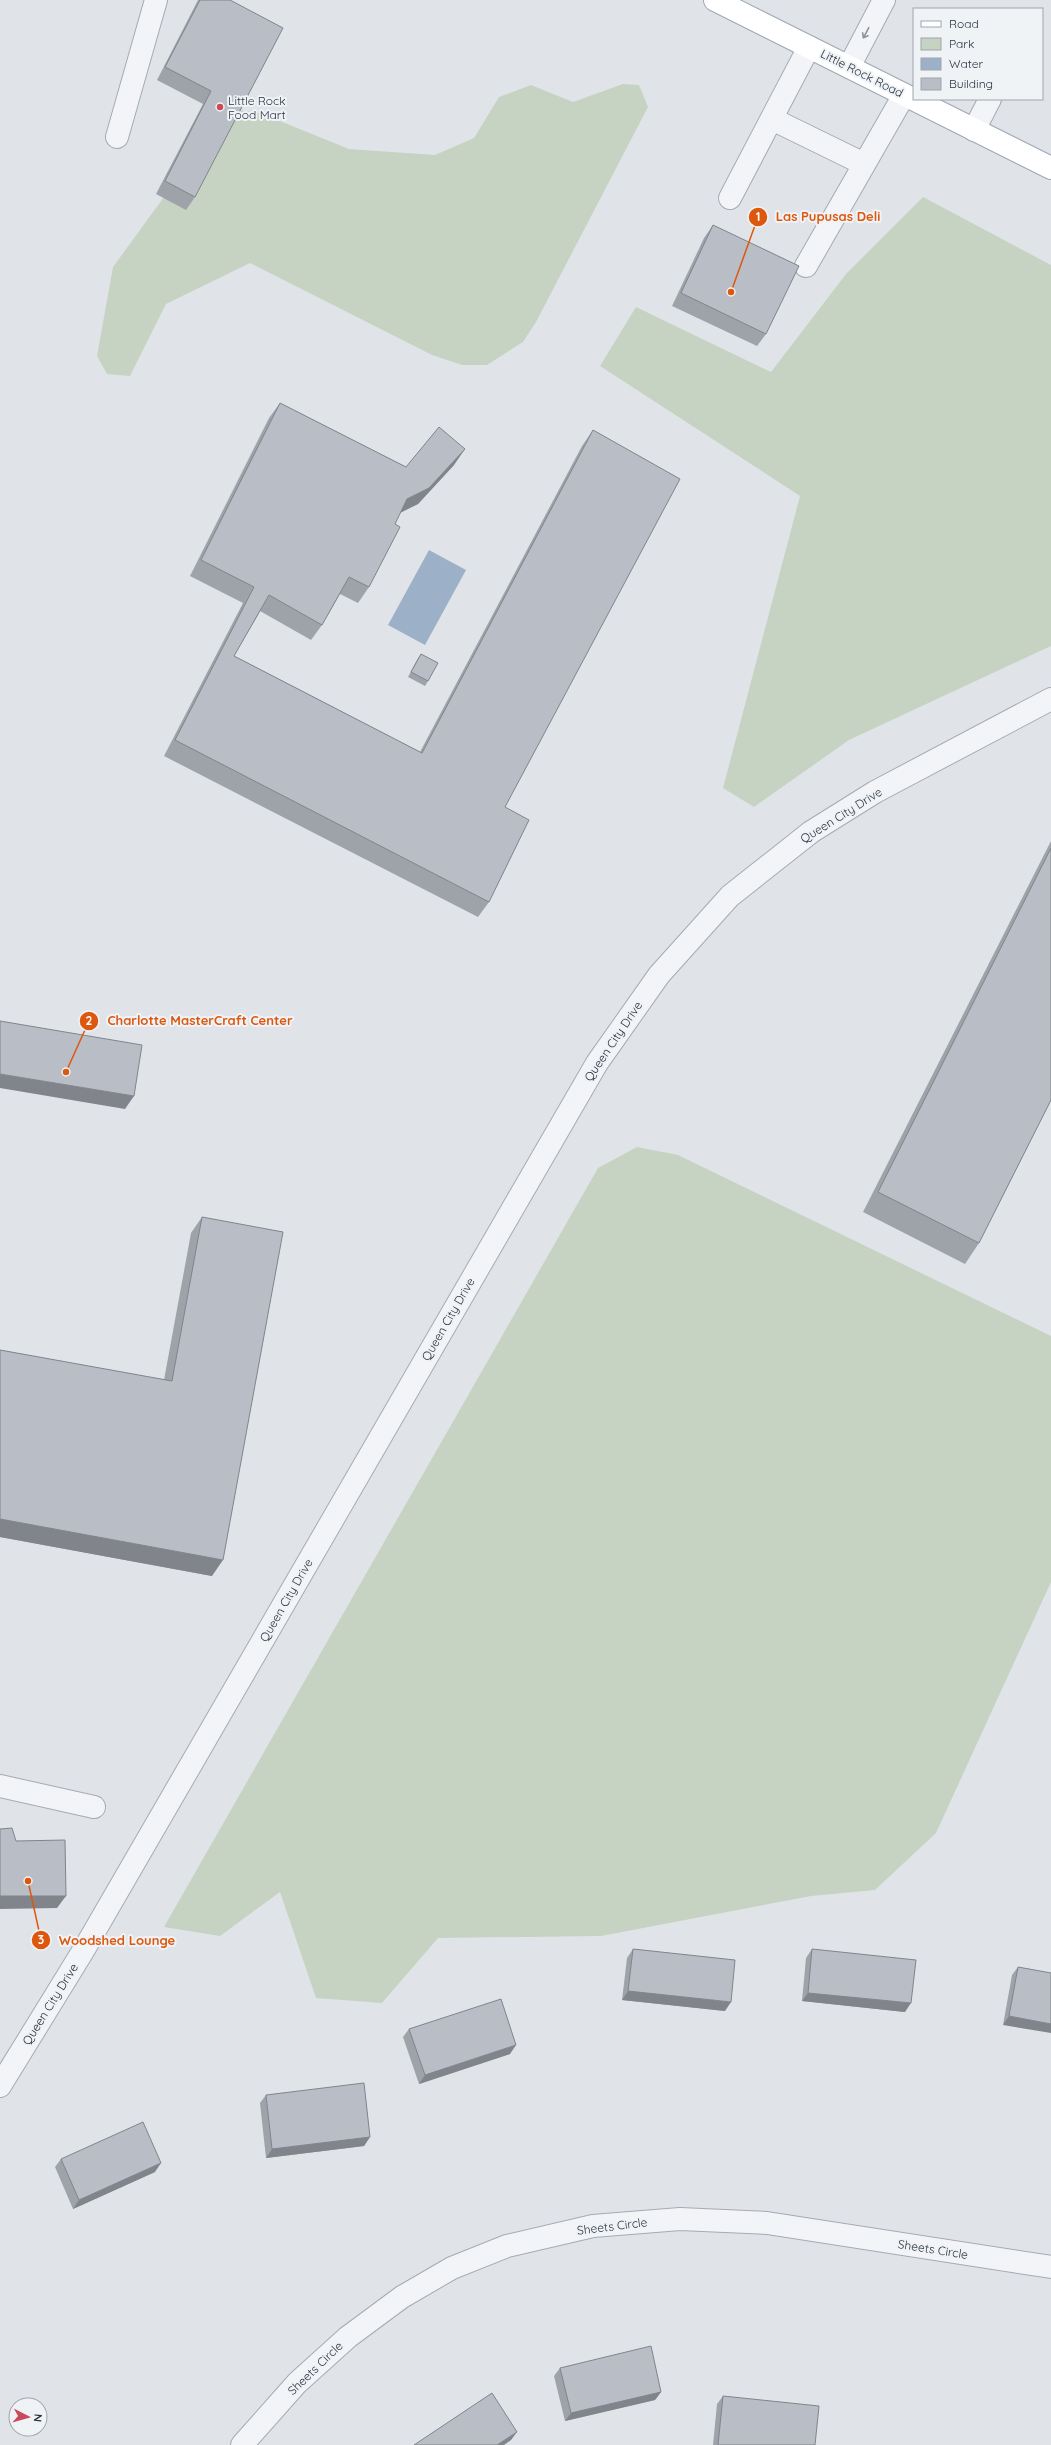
<svg xmlns="http://www.w3.org/2000/svg" width="1051" height="2445" viewBox="0 0 1051 2445" font-family="Quicksand,sans-serif">
<style>
.green{fill:#c6d3c2}
.water{fill:#9cb1c8}
.lines{fill:none;stroke-linecap:round;stroke-linejoin:round}
.minor-casing{stroke:#a5abb3;stroke-width:24}
.major-casing{stroke:#a0a8b4;stroke-width:24}
.minor{stroke:#f3f4f7;stroke-width:22}
.major{stroke:#fff;stroke-width:22}
.wall{fill:#9ea3aa}
.shaded-wall{fill:#81848b}
.building{fill:#b8bdc6;stroke:#81848b}
.oneway{stroke:#8e929c}
.poi-dot{fill:#cc485b;stroke:#f0f3f6;stroke-width:1.5}
.labels{text-anchor:middle;dominant-baseline:central;stroke-width:4;stroke-linejoin:round;paint-order:stroke}
.street-label{font-size:12px;fill:#293140;stroke:#f0f3f6}
.poi-label{font-size:12px;fill:#293140;stroke:#f0f3f6;text-anchor:start}
.leader{fill:none;stroke:#de570f;stroke-width:1.5}
.callout-dot{fill:#de570f;stroke:#f0f3f6;stroke-width:1.5}
.mark-label{font-size:12px;text-anchor:middle;font-weight:bold;fill:#fff}
.callout-label{font-size:13px;text-anchor:middle;font-weight:bold;fill:#de570f;stroke:#f0f3f6;stroke-width:4;stroke-linejoin:round;paint-order:stroke}
</style>
<rect width="100%" height="100%" fill="#e0e4e9"/>
<g class="green">
<path d="M 623,84 L 639,85 L 648,107 L 536,322 L 523,342 L 487,365 L 462,365 L 432,355 L 250,263 L 166,304 L 130,376 L 107,374 L 97,356 L 113,267 L 164,197 L 238,110 L 260,113 L 349,149 L 435,155 L 474,138 L 499,97 L 531,85 L 573,102 Z"/>
<path d="M 923,197 L 1051,265 L 1051,646 L 849,740 L 754,807 L 723,788 L 800,496 L 600,366 L 636,307 L 771,372 L 846,274 Z"/>
<path d="M 637,1147 L 678,1155 L 1051,1336 L 1051,1582 L 936,1833 L 875,1890 L 811,1896 L 601,1936 L 438,1938 L 382,2003 L 316,1998 L 280,1892 L 220,1936 L 164,1927 L 598,1168 Z"/>
</g>
<path class="water" d="M 429,550 L 466,570 L 425,645 L 388,625 Z"/>
<g class="lines">
<defs>
<g id="minor">
<path d="M 849,67 L 884,0"/>
<path d="M 772,119 L 864,164"/>
<path d="M 974,130 L 990,99"/>
<path d="M 117,137 L 156,0"/>
<path d="M 730,198 L 809,47"/>
<path d="M 806,266 L 904,95"/>
<path d="M 0,1786 L 94,1807"/>
<path d="M 0,2086 L 83,1951 L 597,1063 L 659,975 L 730,896 L 811,832 L 875,792 L 1051,699"/>
<path d="M 242,2445 L 297,2383 L 348,2337 L 402,2297 L 452,2268 L 507,2246 L 593,2226 L 680,2219 L 767,2223 L 1051,2267"/>
</g>
<path id="major" d="M 715,0 L 1051,168"/>
</defs>
<use href="#minor" class="minor-casing"/>
<use href="#major" class="major-casing"/>
<use href="#minor" class="minor"/>
<use href="#major" class="major"/>
</g>
<g class="wall">
<path d="M 198,0 L 230,0 L 195,197 L 186,210 L 156,194 L 203,104 L 157,80 Z"/>
<path d="M 713,225 L 766,334 L 757,346 L 672,306 L 704,238 Z"/>
<path d="M 280,403 L 406,467 L 454,465 L 418,504 L 400,512 L 395,524 L 369,587 L 358,603 L 340,594 L 322,625 L 311,640 L 260,611 L 234,656 L 420,752 L 582,446 L 593,430 L 505,807 L 489,902 L 478,917 L 164,756 L 243,603 L 190,576 L 269,418 Z"/>
<path d="M 421,654 L 428,681 L 425,686 L 408,677 L 418,658 Z"/>
<path d="M 1051,841 L 1051,1100 L 979,1243 L 965,1264 L 863,1212 Z"/>
<path d="M 202,1217 L 212,1576 L 0,1537 L 0,1350 L 164,1380 L 191,1233 Z"/>
<path d="M 633,1949 L 725,2011 L 622,2000 L 627,1958 Z"/>
<path d="M 812,1949 L 905,2012 L 802,2001 L 806,1958 Z"/>
<path d="M 1018,1967 L 1051,1973 L 1003,2025 L 1012,1975 Z"/>
<path d="M 409,2029 L 510,2054 L 419,2084 L 403,2037 Z"/>
<path d="M 266,2095 L 370,2137 L 364,2146 L 266,2158 L 260,2103 Z"/>
<path d="M 61,2159 L 155,2172 L 73,2209 L 55,2167 Z"/>
<path d="M 560,2368 L 661,2392 L 655,2400 L 565,2421 L 554,2376 Z"/>
<path d="M 723,2396 L 815,2445 L 713,2445 L 717,2404 Z"/>
</g>
<g class="shaded-wall">
<path d="M 465,449 L 454,465 L 418,504 L 396,515 L 407,499 Z"/>
<path d="M 0,1074 L 134,1096 L 125,1109 L 0,1088 Z"/>
<path d="M 0,1519 L 223,1560 L 212,1576 L 0,1537 Z"/>
<path d="M 0,1896 L 66,1896 L 57,1908 L 0,1909 Z"/>
<path d="M 628,1991 L 731,2002 L 725,2011 L 622,2000 Z"/>
<path d="M 808,1993 L 911,2003 L 905,2012 L 802,2001 Z"/>
<path d="M 1009,2016 L 1051,2024 L 1051,2033 L 1003,2025 Z"/>
<path d="M 516,2045 L 510,2054 L 419,2084 L 425,2075 Z"/>
<path d="M 370,2137 L 364,2146 L 266,2158 L 272,2149 Z"/>
<path d="M 161,2163 L 155,2172 L 73,2209 L 79,2200 Z"/>
<path d="M 661,2392 L 655,2400 L 565,2421 L 571,2413 Z"/>
<path d="M 517,2432 L 511,2440 L 504,2445 L 497,2445 Z"/>
</g>
<g class="building">
<path d="M 200,0 L 230,0 L 283,28 L 195,197 L 165,181 L 211,91 L 165,67 Z"/>
<path d="M 713,225 L 799,266 L 766,334 L 681,293 Z"/>
<path d="M 280,403 L 406,467 L 439,427 L 465,449 L 429,488 L 407,499 L 395,524 L 400,527 L 369,587 L 349,577 L 322,625 L 269,595 L 234,656 L 422,753 L 593,430 L 680,479 L 505,807 L 529,820 L 489,902 L 175,740 L 254,587 L 201,560 Z"/>
<path d="M 421,654 L 438,663 L 428,681 L 411,672 Z"/>
<path d="M 1051,848 L 1051,1100 L 979,1243 L 878,1192 Z"/>
<path d="M 0,1021 L 142,1045 L 134,1096 L 0,1074 Z"/>
<path d="M 202,1217 L 283,1232 L 223,1560 L 0,1519 L 0,1350 L 172,1381 Z"/>
<path d="M 12,1828 L 16,1841 L 65,1840 L 66,1896 L 0,1896 L 0,1829 Z"/>
<path d="M 633,1949 L 735,1960 L 731,2002 L 628,1991 Z"/>
<path d="M 812,1949 L 916,1960 L 911,2003 L 808,1993 Z"/>
<path d="M 1018,1967 L 1051,1973 L 1051,2024 L 1009,2016 Z"/>
<path d="M 501,1999 L 516,2045 L 425,2075 L 409,2029 Z"/>
<path d="M 364,2083 L 370,2137 L 272,2149 L 266,2095 Z"/>
<path d="M 143,2122 L 161,2163 L 79,2200 L 61,2159 Z"/>
<path d="M 651,2346 L 661,2392 L 571,2413 L 560,2368 Z"/>
<path d="M 492,2393 L 517,2432 L 497,2445 L 414,2445 Z"/>
<path d="M 723,2396 L 819,2406 L 815,2445 L 718,2445 Z"/>
</g>
<defs><path id="oneway-shaft" d="M-6 0H5M1.5-3L5.5 0L1.5 3" fill="none" stroke-width="1.6" stroke-linecap="round" stroke-linejoin="round"/></defs>
<use class="oneway" href="#oneway-shaft" transform="translate(866 33) rotate(118)"/>
<circle class="poi-dot" cx="220" cy="107" r="4"/>
<g class="labels">
<g class="street-label">
<text transform="translate(862 73) rotate(27)">Little Rock Road</text>
<text transform="translate(841 815) rotate(-32)">Queen City Drive</text>
<text transform="translate(613 1041) rotate(-56)">Queen City Drive</text>
<text transform="translate(448 1319) rotate(-60)">Queen City Drive</text>
<text transform="translate(286 1600) rotate(-60)">Queen City Drive</text>
<text transform="translate(50 2004) rotate(-58)">Queen City Drive</text>
<text transform="translate(612 2226) rotate(-7)">Sheets Circle</text>
<text transform="translate(933 2249) rotate(9)">Sheets Circle</text>
<text transform="translate(315 2368) rotate(-44)">Sheets Circle</text>
</g>
<g class="poi-label">
<text x="228" y="100">Little Rock<tspan x="228" dy="14">Food Mart</tspan></text>
</g>
</g>
<path class="leader" d="M731 292L758 217M66 1072L89 1021M28 1881L41 1940"/>
<g class="callout-dot">
<circle cx="731" cy="292" r="4"/>
<circle cx="66" cy="1072" r="4"/>
<circle cx="28" cy="1881" r="4"/>
<circle cx="758" cy="217" r="10"/>
<circle cx="89" cy="1021" r="10"/>
<circle cx="41" cy="1940" r="10"/>
</g>
<g class="mark-label">
<text x="758" y="221">1</text>
<text x="89" y="1025">2</text>
<text x="41" y="1944">3</text>
</g>
<g class="callout-label">
<text x="828" y="221">Las Pupusas Deli</text>
<text x="200" y="1025">Charlotte MasterCraft Center</text>
<text x="117" y="1945">Woodshed Lounge</text>
</g>
<rect x="913" y="8" width="130" height="92" fill="#f0f3f6" stroke="#a0a5ad"/>
<rect x="921" y="21" width="20" height="6" fill="#ffffff" stroke="#a0a5ad"/>
<text x="949" y="28" font-size="12" fill="#293140">Road</text>
<rect x="921" y="38" width="20" height="12" fill="#c6d3c2" stroke="#a0a5ad"/>
<text x="949" y="48" font-size="12" fill="#293140">Park</text>
<rect x="921" y="58" width="20" height="12" fill="#9cb1c8" stroke="#a0a5ad"/>
<text x="949" y="68" font-size="12" fill="#293140">Water</text>
<rect x="921" y="78" width="20" height="12" fill="#b8bdc6" stroke="#a0a5ad"/>
<text x="949" y="88" font-size="12" fill="#293140">Building</text>
<g transform="translate(28 2417) rotate(96)"><circle r="19" fill="#f0f3f6" stroke="#a0a5ad"/>
<path d="M0-3L7 15L0 10L-7 15Z" fill="#cc485b"/>
<text y="-6" font-size="11" font-weight="bold" text-anchor="middle" fill="#293140">N</text>
</g>
</svg>
